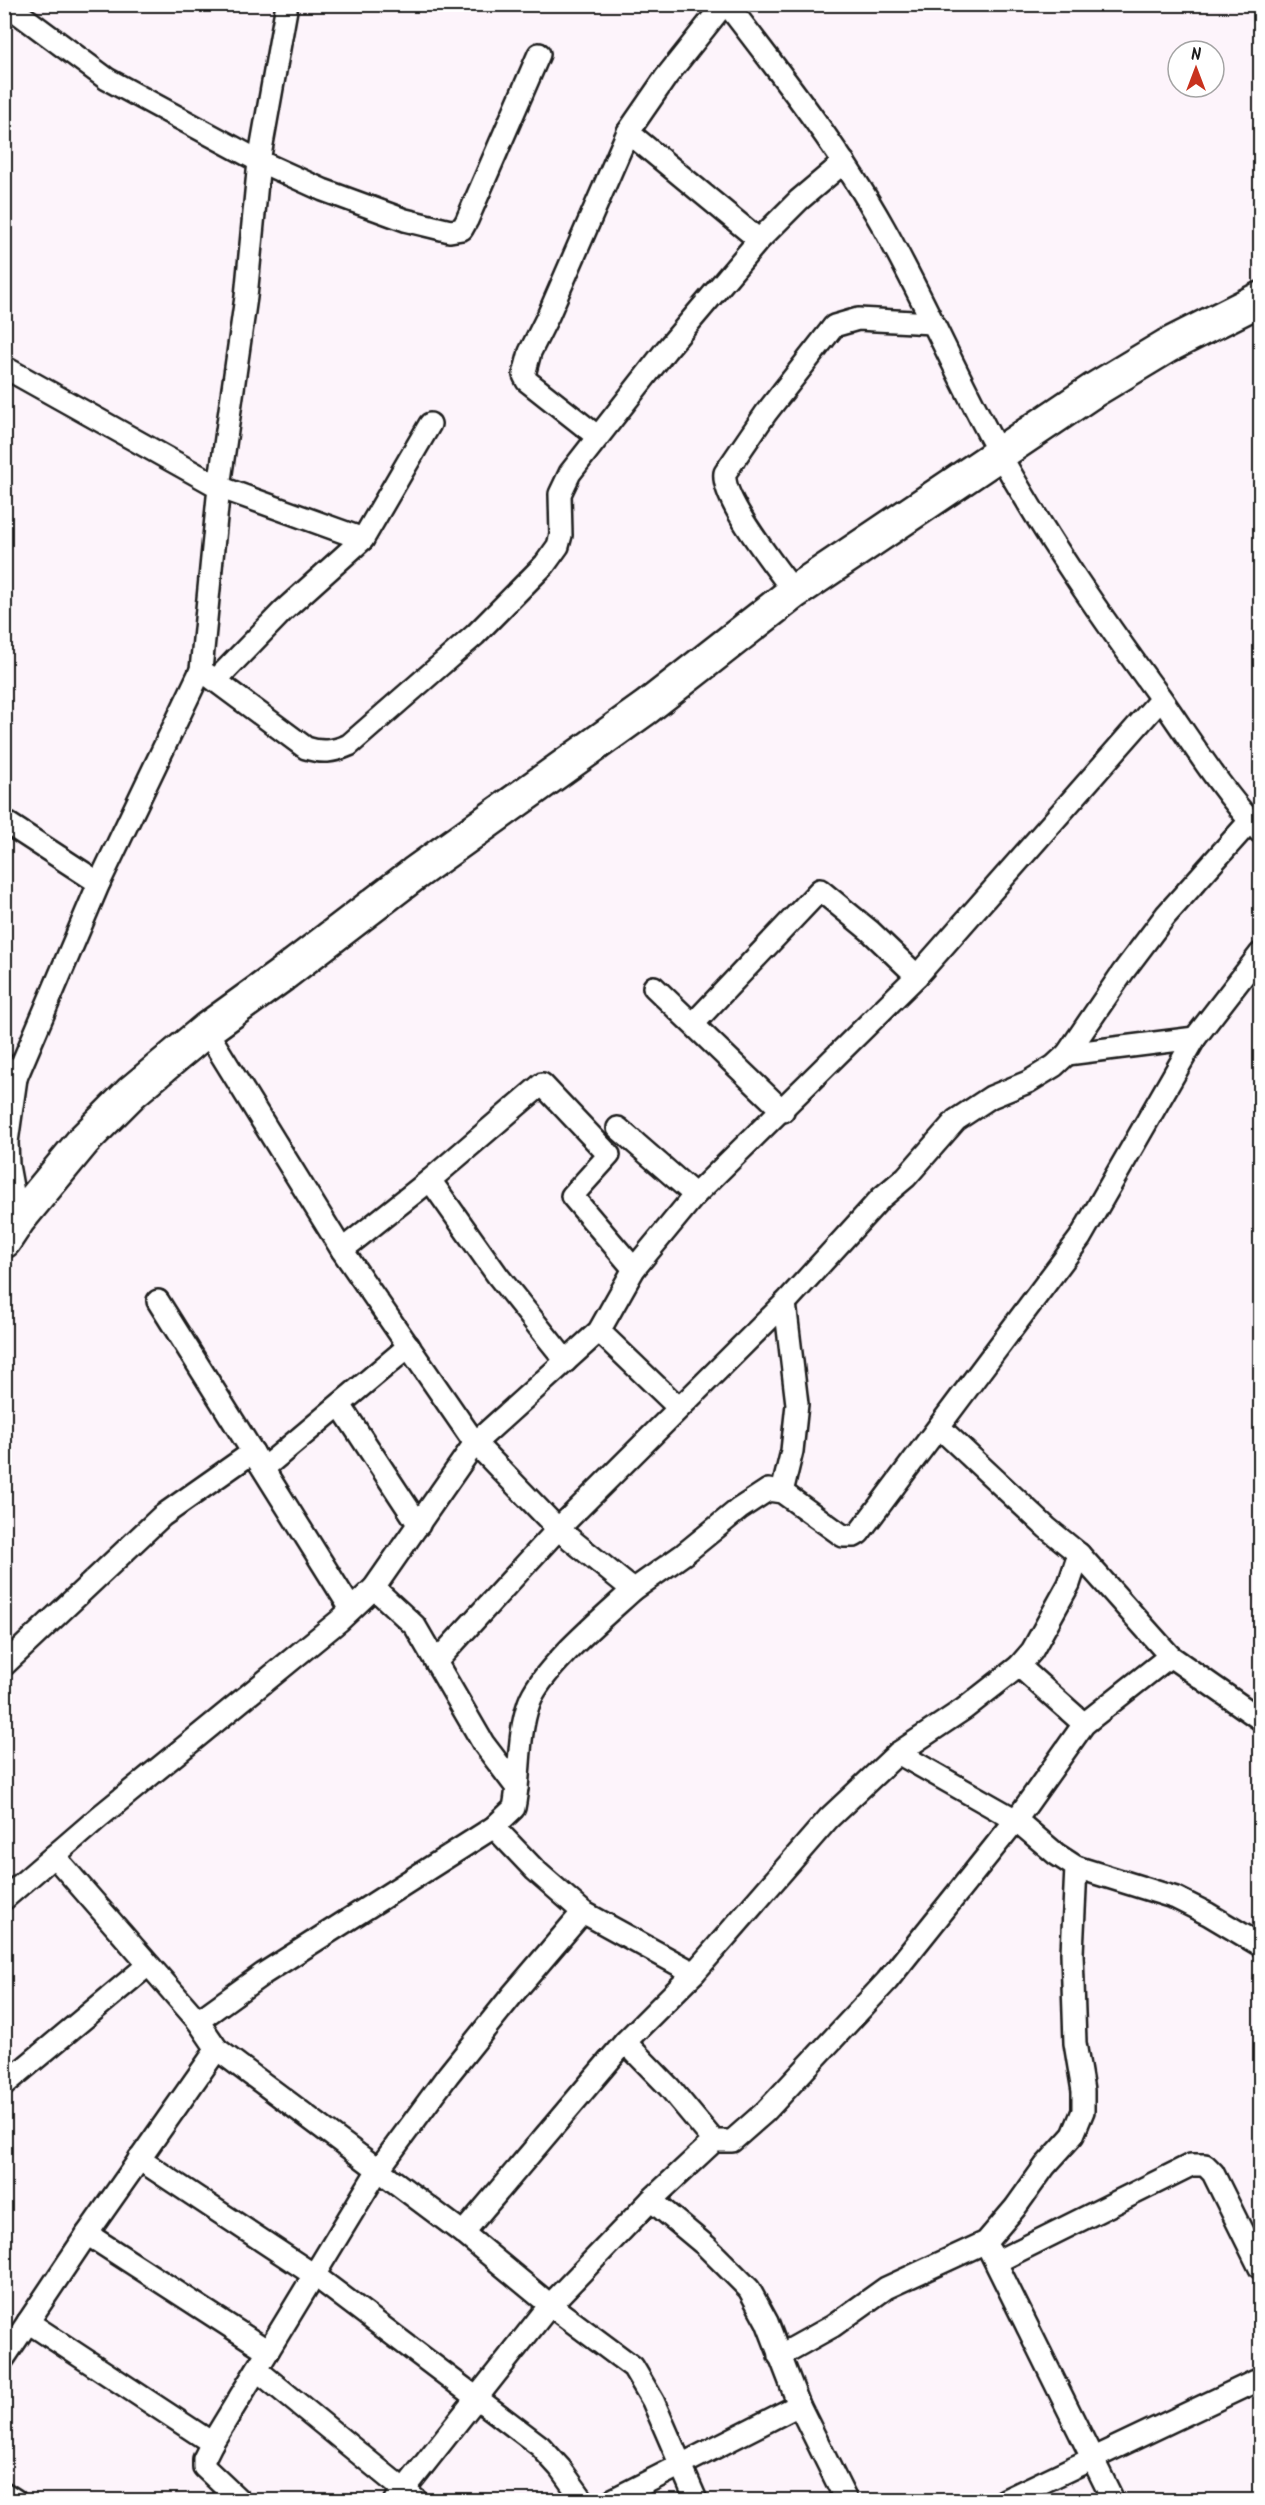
<svg xmlns="http://www.w3.org/2000/svg" width="1265" height="2505" viewBox="0 0 1265 2505" font-family="Kalam,sans-serif">
<style>
.lines{fill:none;stroke-linecap:round;stroke-linejoin:round}
.minor-casing{stroke:#1c1c1c;stroke-width:26}
.primary-casing{stroke:#1c1c1c;stroke-width:38}
.minor{stroke:#fff;stroke-width:21}
.primary{stroke:#fff;stroke-width:33}
</style>
<rect width="100%" height="100%" fill="#fdf4fb"/>
<filter id="ink" filterUnits="userSpaceOnUse"><feTurbulence type="fractalNoise" baseFrequency=".0167" numOctaves="2"/><feDisplacementMap in="SourceGraphic" scale="12" xChannelSelector="R" yChannelSelector="G"/><feConvolveMatrix kernelMatrix="1 2 1 2 8 2 1 2 1" color-interpolation-filters="sRGB"/></filter>
<g filter="url(#ink)">
<g class="lines">
<defs>
<g id="minor">
<path d="M 6,4 L 107,79 L 259,161 L 323,190 L 405,220 L 450,231 L 462,229 L 467,220 L 539,54"/>
<path d="M 727,4 C 783,77 839,148 884,228 C 925,301 958,379 999,453 C 1047,539 1102,618 1160,697 C 1192,743 1222,791 1260,832"/>
<path d="M 628,132 L 759,240"/>
<path d="M 4,367 L 219,487 L 363,539"/>
<path d="M 598,437 L 527,381 L 524,375 L 530,352 L 548,316 L 628,132 L 666,77 L 724,4"/>
<path d="M 794,592 C 777,568 721,500 725,473 L 766,413 L 834,326 L 858,319 L 932,323"/>
<path d="M 201,670 L 306,748 C 322,753 333,752 349,745 L 475,635 L 545,564 L 558,546 L 561,535 L 560,494 L 570,473 L 666,350 L 759,240 L 799,200 L 844,162"/>
<path d="M 216,680 L 283,611 L 363,539 L 430,424"/>
<path d="M 4,821 L 99,883"/>
<path d="M 654,987 L 783,1111"/>
<path d="M 694,1023 L 820,890 L 870,931 L 917,976"/>
<path d="M 206,1030 L 342,1250 L 475,1443 L 558,1529 L 633,1590 L 684,1554 L 739,1509 L 768,1490 L 782,1492 L 843,1536 L 854,1536 L 859,1533 L 1080,1238 L 1195,1038 L 1260,954"/>
<path d="M 1067,1054 L 1195,1038"/>
<path d="M 4,1065 L 16,1078 L 7,1142 L 8,1165 L 18,1220"/>
<path d="M 16,1078 L 99,883 L 201,670 L 219,487 L 246,297 L 259,161 L 287,4"/>
<path d="M 618,1128 L 695,1195"/>
<path d="M 430,1180 L 498,1276 L 566,1361"/>
<path d="M 342,1250 L 430,1180 L 542,1084 L 609,1155 L 572,1196 L 634,1269"/>
<path d="M 158,1301 L 351,1609"/>
<path d="M 599,1331 L 679,1408"/>
<path d="M 340,1405 L 419,1525"/>
<path d="M 264,1468 L 409,1346"/>
<path d="M 782,1492 L 792,1451 L 797,1404 L 785,1303"/>
<path d="M 1079,1554 L 1170,1656 L 1260,1719"/>
<path d="M 374,1588 L 415,1626 L 483,1743 L 517,1788"/>
<path d="M 436,1662 L 558,1529 L 785,1303 L 881,1198 L 906,1177 L 956,1120 L 991,1097 L 1028,1082 L 1054,1066 L 1067,1054 L 1123,972 L 1166,915 L 1250,821"/>
<path d="M 4,1665 L 162,1516 L 253,1452"/>
<path d="M 1019,1666 L 1084,1724"/>
<path d="M 494,1827 L 535,1870 L 583,1912 L 694,1973"/>
<path d="M 54,1856 L 198,2021 L 217,2049 L 463,2233 L 550,2305 L 633,2367 L 653,2401 L 696,2500"/>
<path d="M 1076,1867 L 1176,1898 L 1208,1914 L 1260,1945"/>
<path d="M 4,1899 L 99,1817 L 339,1621 L 374,1588 L 475,1443 L 599,1331 L 634,1269 L 695,1195 L 917,976 L 1161,699"/>
<path d="M 198,2021 L 263,1974 L 494,1827 L 514,1808 C 521,1773 517,1737 529,1703 C 540,1670 606,1615 633,1590"/>
<path d="M 4,2085 L 148,1965"/>
<path d="M 714,2141 L 732,2141 L 765,2112 L 887,1981 L 1016,1820 L 1084,1724 L 1170,1656"/>
<path d="M 139,2159 L 314,2275 L 540,2446 L 560,2468 L 583,2500"/>
<path d="M 651,2200 L 706,2246 L 749,2289 L 767,2322 L 799,2405 L 846,2500"/>
<path d="M 463,2233 L 625,2042 L 694,1973 L 829,1818 L 898,1753 L 964,1709 L 1019,1666 L 1032,1651 L 1069,1584 L 1079,1554 L 1047,1528 L 940,1428"/>
<path d="M 87,2234 L 268,2351"/>
<path d="M 990,2251 L 1113,2500"/>
<path d="M 996,2262 L 1191,2165 L 1205,2165 L 1213,2173 L 1260,2268"/>
<path d="M 28,2322 L 212,2443"/>
<path d="M 779,2356 L 833,2326 L 886,2288 L 986,2242 L 1015,2208 L 1045,2166 L 1073,2135 L 1083,2111 L 1083,2091 L 1075,2043 L 1072,1953 L 1076,1867 L 1056,1854 L 1016,1820 L 898,1753"/>
<path d="M 4,2358 L 87,2234 L 217,2049"/>
<path d="M 257,2370 L 416,2500"/>
<path d="M 4,2493 L 15,2500"/>
<path d="M 239,2500 L 204,2467 L 204,2459 L 212,2443 L 378,2170 L 448,2075 L 513,1994 L 583,1912"/>
<path d="M 396,2500 L 550,2305 L 651,2200 L 714,2141 L 669,2087 L 625,2042"/>
<path d="M 612,2500 L 799,2405"/>
<path d="M 1005,2500 L 1260,2379"/>
</g>
<path id="primary" d="M 4,1241 L 18,1220 L 84,1140 L 132,1092 L 206,1030 L 282,975 L 414,874 L 647,707 L 794,592 L 1094,390 L 1167,346 L 1260,299"/>
</defs>
<use href="#minor" class="minor-casing"/>
<use href="#primary" class="primary-casing"/>
<use href="#minor" class="minor"/>
<use href="#primary" class="primary"/>
</g>
</g>
<rect width="1265" height="2505" fill="none" stroke="#fff" stroke-width="24"/>
<rect x="12" y="12" width="1241" height="2481" fill="none" stroke="#1c1c1c" stroke-width="2" filter="url(#ink)"/>
<g transform="translate(1196 69)"><circle r="28" fill="#ffffff" stroke="#a4a4a4" stroke-width="1.5"/>
<path d="M0-4.5L10 22L0 15L-10 22Z" fill="#c8321e"/>
<text y="-9" font-size="16" font-weight="bold" text-anchor="middle" fill="#1c1c1c">N</text>
</g>
</svg>
